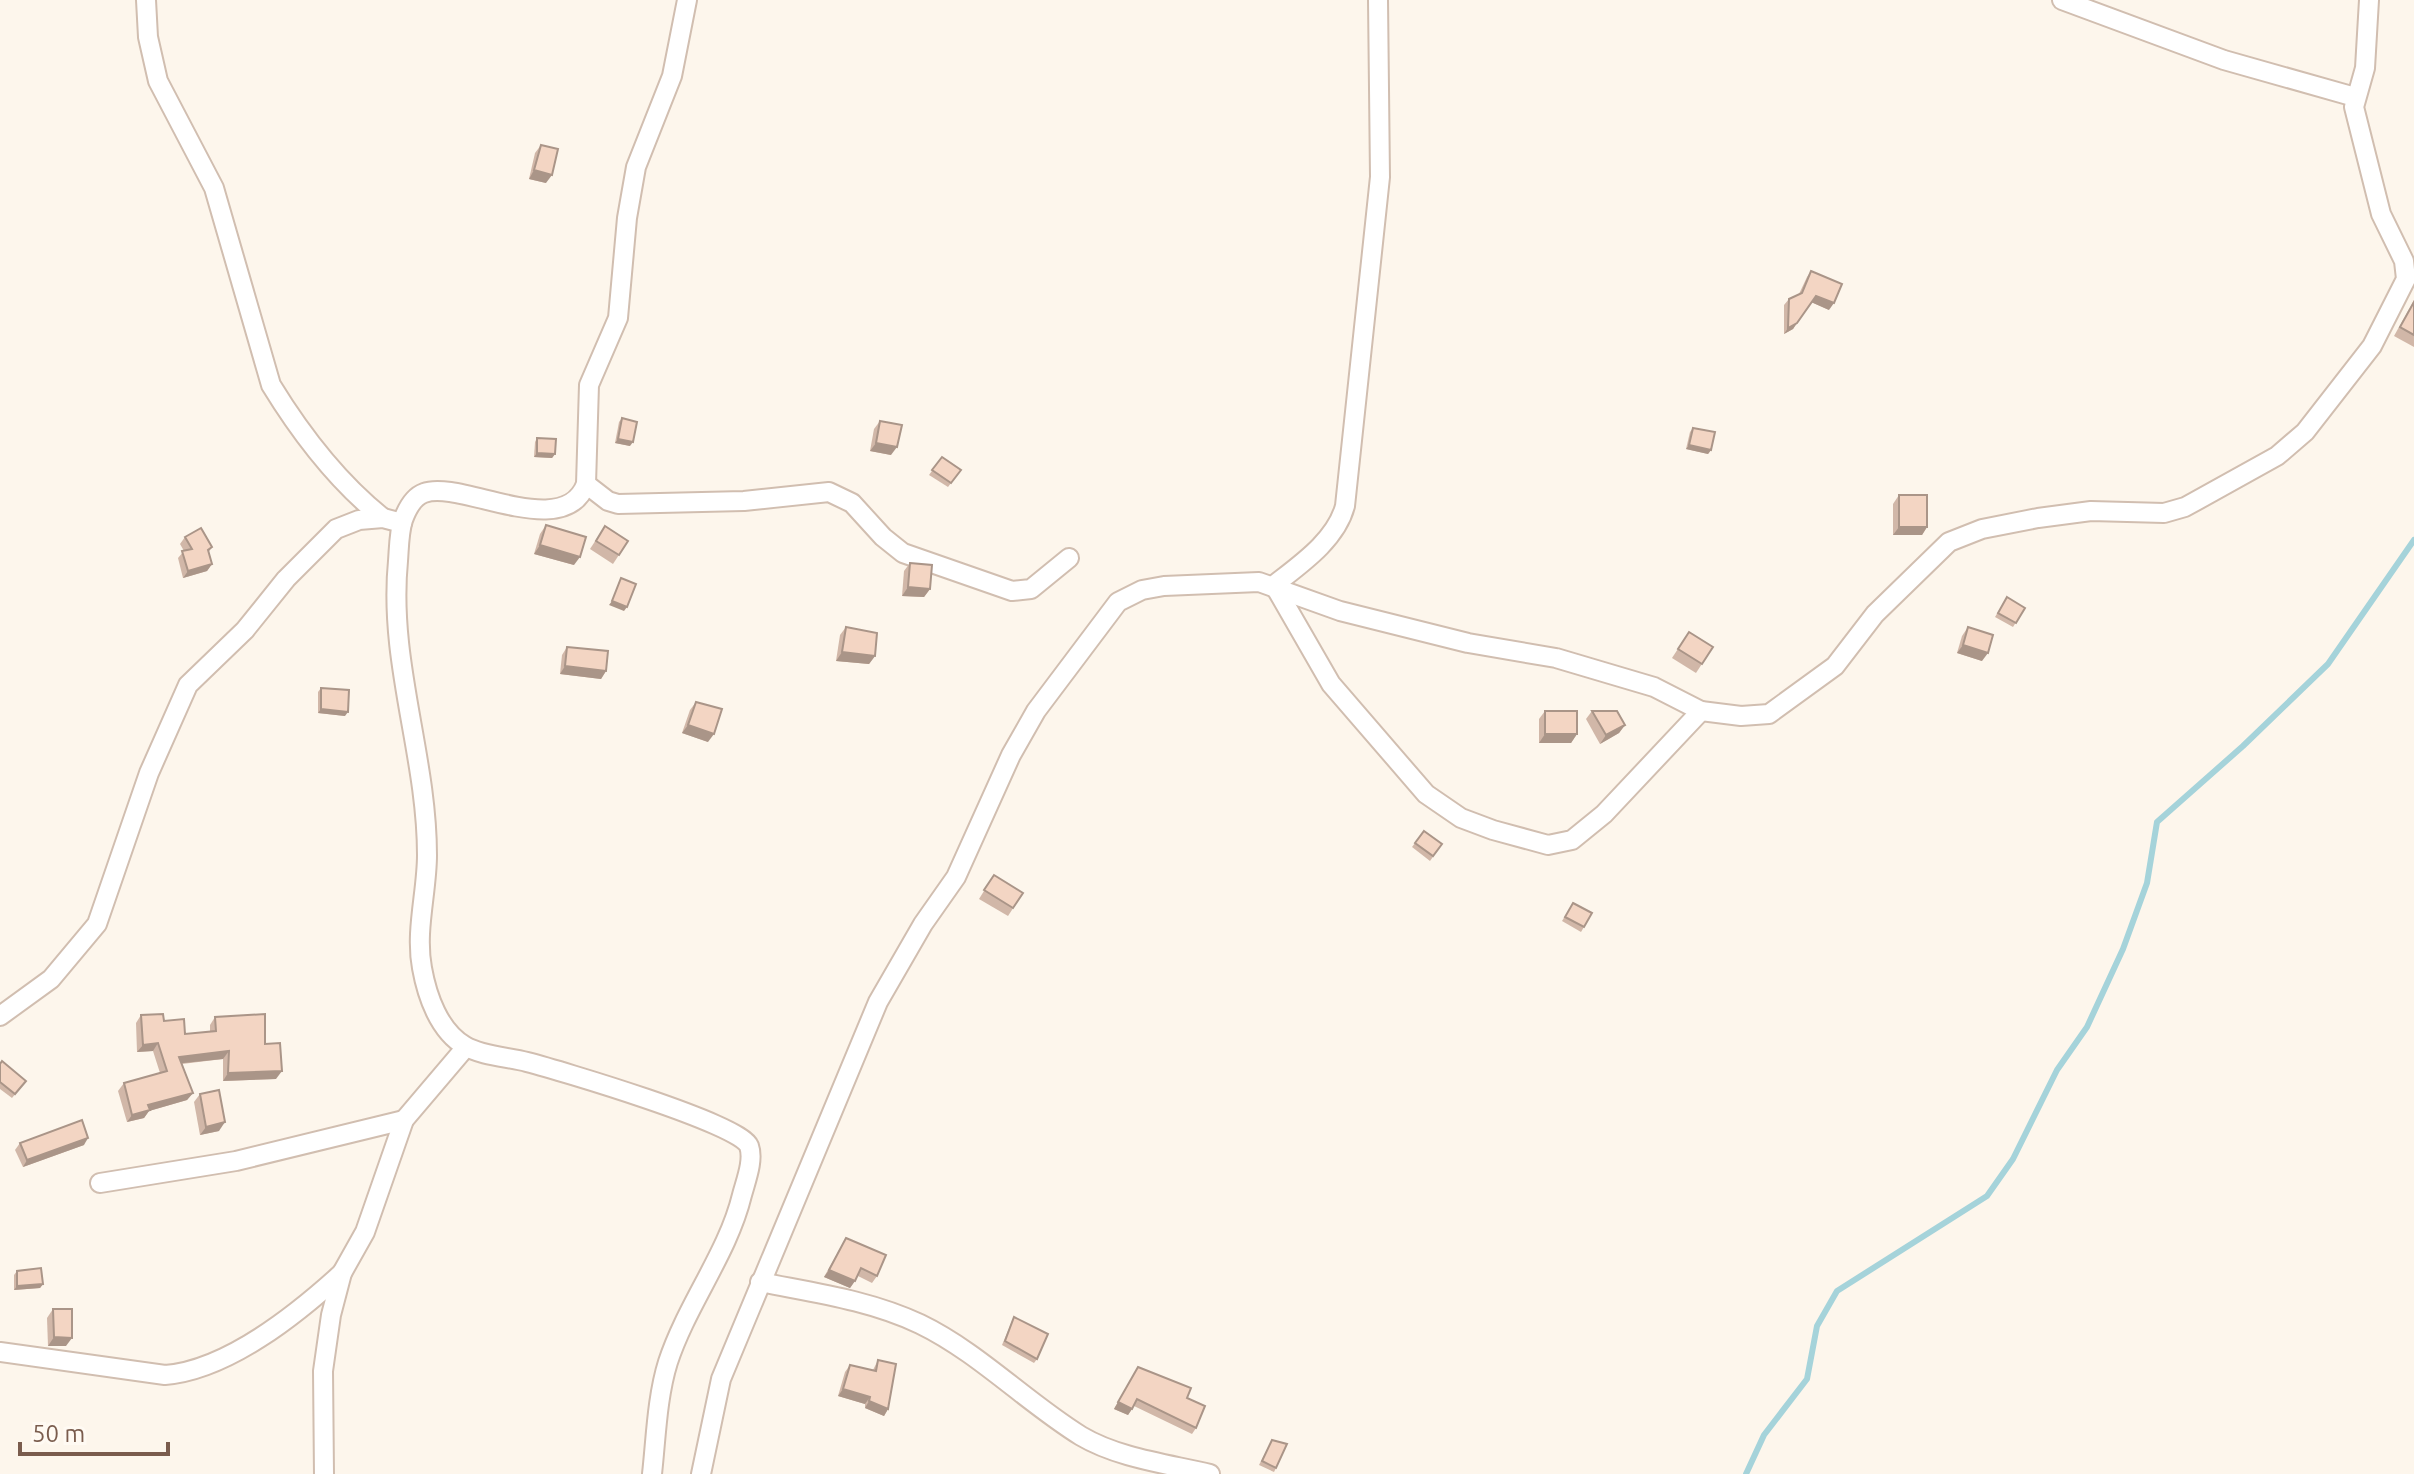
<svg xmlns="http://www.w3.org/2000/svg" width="2414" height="1474" viewBox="0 0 2414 1474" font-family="Ubuntu,sans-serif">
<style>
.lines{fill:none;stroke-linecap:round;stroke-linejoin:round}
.stream{stroke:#a5d3da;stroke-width:6}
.minor-casing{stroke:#d1beb0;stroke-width:22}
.minor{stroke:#fff;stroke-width:18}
.wall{fill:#d1b7a8}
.shaded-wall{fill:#aa9588}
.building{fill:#f3d5c3;stroke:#aa9588;stroke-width:2}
</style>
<rect width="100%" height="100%" fill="#fdf6ec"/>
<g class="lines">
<path class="stream" d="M 1746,1474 L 1764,1435 L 1807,1379 L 1817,1326 L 1837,1291 L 1987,1196 L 2013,1159 L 2057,1070 L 2087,1027 L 2123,949 L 2147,883 L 2157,822 L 2243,746 L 2328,664 L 2414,540"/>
<defs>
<g id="minor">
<path d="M 146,0 L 148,37 L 158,81 L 214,188 L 271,385 C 301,434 339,483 383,518"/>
<path d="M 1378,0 L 1380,177 L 1345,506 C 1336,540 1301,564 1274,585 L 1331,684 L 1426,794 L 1461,818 L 1493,830 L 1548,845 L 1572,840 L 1604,814 L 1701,711"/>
<path d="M 2062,0 L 2224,60 L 2355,97"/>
<path d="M 586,484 L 608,501 L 618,504 L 744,501 L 829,492 L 852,503 L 883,537 L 903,553 L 1012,591 L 1031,589 L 1069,558"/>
<path d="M 0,1016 L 51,979 L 97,924 L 149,773 L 188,685 L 245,630 L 286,579 L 336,529 L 359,520 L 383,518 L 402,523"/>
<path d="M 100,1183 L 236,1161 L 404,1120"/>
<path d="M 760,1282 C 815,1293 869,1300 920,1324 C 978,1352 1026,1402 1081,1436 C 1118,1458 1168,1464 1210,1474"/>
<path d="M 0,1352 L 165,1375 C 228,1370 297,1314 342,1273"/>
<path d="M 324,1474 L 323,1371 L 331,1315 L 342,1273 L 365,1232 L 404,1120 L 466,1047"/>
<path d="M 652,1474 C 656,1438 657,1397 668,1362 C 687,1304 728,1253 742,1195 C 746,1180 754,1160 749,1146 C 741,1124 558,1070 527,1062 C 508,1057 482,1056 465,1046 C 439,1031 427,996 422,968 C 415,931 427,892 427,855 C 427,755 388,662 398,561 C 399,548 399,532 403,520 C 407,509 413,497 424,493 C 460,479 564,543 586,484 L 589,385 L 618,318 L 627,218 L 636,167 L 672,76 L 687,0"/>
<path d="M 701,1474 L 721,1379 L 878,1002 L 923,924 L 956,877 L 1011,755 L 1036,711 L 1118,602 L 1142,590 L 1164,586 L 1259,582 L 1340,611 L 1468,643 L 1556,658 L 1610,674 L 1654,687 L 1701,711 L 1741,716 L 1769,714 L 1835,666 L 1875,614 L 1949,542 L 1982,529 L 2038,518 L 2091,511 L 2164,513 L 2185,507 L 2277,456 L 2305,432 L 2372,346 L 2406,279 L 2404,261 L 2381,214 L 2354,107 L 2365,68 L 2369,0"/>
</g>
</defs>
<use href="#minor" class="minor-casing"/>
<use href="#minor" class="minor"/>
</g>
<g class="wall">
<path d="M 541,145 L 546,183 L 529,179 L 535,153 Z"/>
<path d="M 1811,271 L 1829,310 L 1811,302 L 1793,329 L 1784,334 L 1784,305 L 1789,299 L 1799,294 L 1807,277 Z"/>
<path d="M 2414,300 L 2414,347 L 2394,336 Z"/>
<path d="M 622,418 L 630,446 L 615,443 L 619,422 Z"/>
<path d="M 880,421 L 891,455 L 870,451 L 874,429 Z"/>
<path d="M 1693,428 L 1711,450 L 1708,454 L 1686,449 L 1690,432 Z"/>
<path d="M 537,438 L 555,454 L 552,458 L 534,457 L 535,442 Z"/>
<path d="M 942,457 L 961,470 L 948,487 L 929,475 Z"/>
<path d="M 1899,495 L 1927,527 L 1922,535 L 1893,535 L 1893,504 Z"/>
<path d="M 546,525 L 574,565 L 534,554 L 540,534 Z"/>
<path d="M 605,526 L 628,541 L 613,564 L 590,549 Z"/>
<path d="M 185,537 L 212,547 L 208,553 L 212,564 L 207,571 L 183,578 L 178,558 L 184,551 L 180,544 Z"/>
<path d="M 910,563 L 930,589 L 924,597 L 902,596 L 904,571 Z"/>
<path d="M 2007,597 L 2025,608 L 2013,627 L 1995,617 Z"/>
<path d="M 846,627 L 875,656 L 869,664 L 836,661 L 840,635 Z"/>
<path d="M 1968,627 L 1982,661 L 1957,653 L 1962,636 Z"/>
<path d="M 1689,632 L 1713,647 L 1696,673 L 1672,658 Z"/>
<path d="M 567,647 L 606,671 L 601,679 L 560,674 L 562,655 Z"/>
<path d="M 321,688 L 345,716 L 318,713 L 318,692 Z"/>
<path d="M 696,702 L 708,742 L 682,733 L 690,710 Z"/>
<path d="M 1545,711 L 1577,734 L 1571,743 L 1539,743 L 1539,719 Z"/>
<path d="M 1592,711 L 1625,725 L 1619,733 L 1600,744 L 1586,719 Z"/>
<path d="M 1424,831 L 1442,844 L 1430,861 L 1412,847 Z"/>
<path d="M 994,875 L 1023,893 L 1008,916 L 979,899 Z"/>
<path d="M 1573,903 L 1584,927 L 1581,932 L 1562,921 Z"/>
<path d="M 141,1015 L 164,1021 L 185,1034 L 210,1032 L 210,1025 L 215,1017 L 265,1044 L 276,1079 L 223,1081 L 223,1059 L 182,1064 L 193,1093 L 187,1100 L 149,1111 L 144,1118 L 127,1122 L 118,1091 L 124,1083 L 160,1073 L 153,1051 L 137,1052 L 136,1023 Z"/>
<path d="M 0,1064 L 26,1081 L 12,1098 L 0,1089 Z"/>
<path d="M 200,1094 L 219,1131 L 200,1135 L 194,1102 Z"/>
<path d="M 20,1143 L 84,1145 L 23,1167 L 15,1150 Z"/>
<path d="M 846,1238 L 877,1276 L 872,1283 L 858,1276 L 850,1288 L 824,1277 Z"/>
<path d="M 17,1271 L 43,1284 L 40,1288 L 14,1290 L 14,1275 Z"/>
<path d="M 53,1309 L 66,1346 L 48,1346 L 47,1318 Z"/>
<path d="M 1014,1317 L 1037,1359 L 1034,1363 L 1002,1345 L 1012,1321 Z"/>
<path d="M 878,1360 L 888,1409 L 884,1416 L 865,1408 L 865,1404 L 838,1396 L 845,1372 L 850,1365 L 873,1370 Z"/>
<path d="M 1138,1367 L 1187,1398 L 1196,1428 L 1192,1434 L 1134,1406 L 1128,1415 L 1114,1409 Z"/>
<path d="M 1272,1440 L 1276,1468 L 1274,1472 L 1259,1465 Z"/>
</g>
<g class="shaded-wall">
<path d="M 534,170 L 552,175 L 546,183 L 529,179 Z"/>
<path d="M 1816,296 L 1834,303 L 1829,310 L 1811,302 Z"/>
<path d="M 1797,323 L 1793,329 L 1784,334 L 1788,328 Z"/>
<path d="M 618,439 L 633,442 L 630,446 L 615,443 Z"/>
<path d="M 876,443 L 897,447 L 891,455 L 870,451 Z"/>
<path d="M 1689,445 L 1711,450 L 1708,454 L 1686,449 Z"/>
<path d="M 537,453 L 555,454 L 552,458 L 534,457 Z"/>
<path d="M 1899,527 L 1927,527 L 1922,535 L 1893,535 Z"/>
<path d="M 540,545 L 580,557 L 574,565 L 534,554 Z"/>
<path d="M 212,564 L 207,571 L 183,578 L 188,571 Z"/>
<path d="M 908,587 L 930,589 L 924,597 L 902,596 Z"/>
<path d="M 612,601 L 627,607 L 624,611 L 609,605 Z"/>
<path d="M 1963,645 L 1988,653 L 1982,661 L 1957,653 Z"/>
<path d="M 842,652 L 875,656 L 869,664 L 836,661 Z"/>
<path d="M 565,666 L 606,671 L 601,679 L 560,674 Z"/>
<path d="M 321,709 L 348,712 L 345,716 L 318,713 Z"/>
<path d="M 688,725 L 714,734 L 708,742 L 682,733 Z"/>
<path d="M 1625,725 L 1619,733 L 1600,744 L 1606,735 Z"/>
<path d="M 1545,734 L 1577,734 L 1571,743 L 1539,743 Z"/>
<path d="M 158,1043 L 153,1051 L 137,1052 L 143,1045 Z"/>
<path d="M 229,1051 L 223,1059 L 174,1064 L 179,1057 Z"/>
<path d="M 282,1071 L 276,1079 L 223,1081 L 228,1073 Z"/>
<path d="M 193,1093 L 187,1100 L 149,1111 L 144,1118 L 127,1122 L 132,1115 L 148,1105 Z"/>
<path d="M 225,1122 L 219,1131 L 200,1135 L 206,1127 Z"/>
<path d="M 88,1138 L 84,1145 L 23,1167 L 27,1160 Z"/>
<path d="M 829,1270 L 855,1281 L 850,1288 L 824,1277 Z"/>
<path d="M 43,1284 L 40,1288 L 14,1290 L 17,1286 Z"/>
<path d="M 54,1337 L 72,1338 L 66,1346 L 48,1346 Z"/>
<path d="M 843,1389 L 870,1397 L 865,1404 L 838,1396 Z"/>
<path d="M 869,1401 L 888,1409 L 884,1416 L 865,1408 Z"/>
<path d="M 1118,1402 L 1132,1409 L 1128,1415 L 1114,1409 Z"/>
</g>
<g class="building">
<path d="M 541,145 L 558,149 L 552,175 L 534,170 Z"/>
<path d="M 1811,271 L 1842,284 L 1834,303 L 1816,296 L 1797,323 L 1788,328 L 1789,299 L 1802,293 Z"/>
<path d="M 2414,302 L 2414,335 L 2400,327 Z"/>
<path d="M 622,418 L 637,422 L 633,442 L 618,439 Z"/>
<path d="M 880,421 L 902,425 L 897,447 L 876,443 Z"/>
<path d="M 1693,428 L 1715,432 L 1711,450 L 1689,445 Z"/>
<path d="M 537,438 L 556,439 L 555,454 L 537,453 Z"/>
<path d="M 942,457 L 961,470 L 951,483 L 932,470 Z"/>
<rect x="1899" y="495" width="28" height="32"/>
<path d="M 546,525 L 586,537 L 580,557 L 540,545 Z"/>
<path d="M 605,526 L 628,541 L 619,555 L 596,541 Z"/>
<path d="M 201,528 L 212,547 L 208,550 L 212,564 L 188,571 L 182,551 L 192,549 L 185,537 Z"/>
<path d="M 910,563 L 932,565 L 930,589 L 908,587 Z"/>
<path d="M 621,578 L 636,584 L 627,607 L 612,601 Z"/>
<path d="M 2007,597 L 2025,608 L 2016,623 L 1998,613 Z"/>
<path d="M 846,627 L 877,633 L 875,656 L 842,652 Z"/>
<path d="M 1968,627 L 1993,635 L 1988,653 L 1963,645 Z"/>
<path d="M 1689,632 L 1713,647 L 1702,664 L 1678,649 Z"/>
<path d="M 567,647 L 608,651 L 606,671 L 565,666 Z"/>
<path d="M 321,688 L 349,690 L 348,712 L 321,709 Z"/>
<path d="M 696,702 L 722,709 L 714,734 L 688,725 Z"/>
<rect x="1545" y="711" width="32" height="23"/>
<path d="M 1592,711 L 1617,711 L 1625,725 L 1606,735 Z"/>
<path d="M 1424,831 L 1442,844 L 1433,856 L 1415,843 Z"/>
<path d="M 994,875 L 1023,893 L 1013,908 L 984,890 Z"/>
<path d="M 1573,903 L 1592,913 L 1584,927 L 1565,917 Z"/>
<path d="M 163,1014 L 164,1021 L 184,1019 L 185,1034 L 216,1031 L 215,1017 L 265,1014 L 265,1044 L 280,1043 L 282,1071 L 228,1073 L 229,1051 L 179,1057 L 193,1093 L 148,1105 L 150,1110 L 132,1115 L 124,1083 L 167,1071 L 158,1043 L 143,1045 L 141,1015 Z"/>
<path d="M 2,1061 L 26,1081 L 15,1094 L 0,1082 L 0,1064 Z"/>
<path d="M 219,1090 L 225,1122 L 206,1127 L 200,1094 Z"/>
<path d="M 82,1120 L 88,1138 L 27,1160 L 20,1143 Z"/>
<path d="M 846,1238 L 886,1255 L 877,1276 L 861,1268 L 855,1281 L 829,1270 Z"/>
<path d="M 41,1268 L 43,1284 L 17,1286 L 17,1271 Z"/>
<path d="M 53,1309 L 72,1309 L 72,1338 L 54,1337 Z"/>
<path d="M 1014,1317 L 1048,1334 L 1037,1359 L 1005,1341 Z"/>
<path d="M 878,1360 L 896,1364 L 888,1409 L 869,1401 L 870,1397 L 843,1389 L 850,1365 L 876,1371 Z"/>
<path d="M 1138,1367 L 1191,1388 L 1187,1398 L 1205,1406 L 1196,1428 L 1137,1399 L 1132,1409 L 1118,1402 Z"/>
<path d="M 1272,1440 L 1287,1444 L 1276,1468 L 1262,1461 Z"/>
</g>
<path d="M20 1442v12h148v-12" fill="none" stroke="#7a5c4d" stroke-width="4"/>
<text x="32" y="1442" font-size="24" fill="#7a5c4d" stroke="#fffaf3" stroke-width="6" paint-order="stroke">50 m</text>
</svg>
